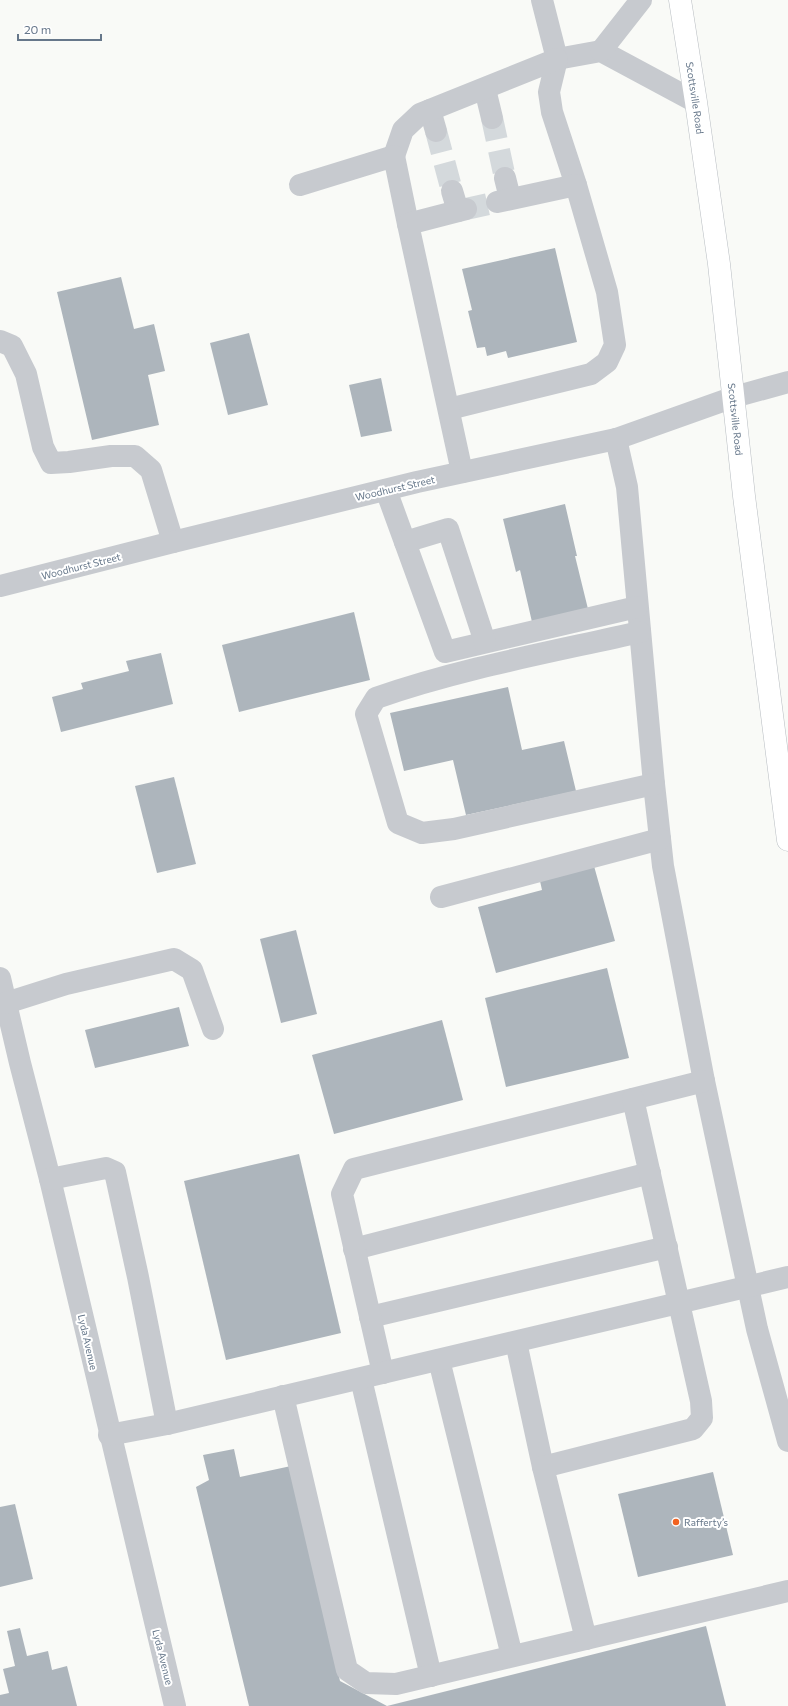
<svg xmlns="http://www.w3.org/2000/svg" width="788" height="1706" viewBox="0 0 788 1706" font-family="Commissioner,sans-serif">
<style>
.building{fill:#adb5bc}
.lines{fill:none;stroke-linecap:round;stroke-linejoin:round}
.minor-tunnel{stroke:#d4d9dc;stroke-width:22;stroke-dasharray:22 11;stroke-linecap:butt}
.major-casing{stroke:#b7bcc1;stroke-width:23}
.minor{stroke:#c7cacf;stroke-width:22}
.major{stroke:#fff;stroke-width:22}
.poi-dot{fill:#f16220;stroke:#fff;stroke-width:1.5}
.labels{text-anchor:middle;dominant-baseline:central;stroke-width:4;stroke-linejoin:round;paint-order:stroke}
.street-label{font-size:10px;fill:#66778a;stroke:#fff}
.poi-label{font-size:10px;fill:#66778a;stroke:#fff;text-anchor:start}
</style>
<rect width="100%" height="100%" fill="#f9faf7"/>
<g class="building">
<path d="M 555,248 L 577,342 L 508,358 L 506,351 L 487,356 L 485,347 L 477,348 L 468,311 L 472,310 L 462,269 Z"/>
<path d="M 121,277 L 134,329 L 154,324 L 165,371 L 148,375 L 159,425 L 92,440 L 57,292 Z"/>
<path d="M 249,333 L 268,405 L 228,415 L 210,343 Z"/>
<path d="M 381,378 L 392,431 L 361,437 L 349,385 Z"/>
<path d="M 565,504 L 577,556 L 575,556 L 588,609 L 532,622 L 520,570 L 516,572 L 503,519 Z"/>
<path d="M 354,612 L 370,680 L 239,712 L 222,645 Z"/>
<path d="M 161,653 L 173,704 L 61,732 L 52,697 L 83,689 L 81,683 L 129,671 L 126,661 Z"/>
<path d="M 508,687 L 522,750 L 564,741 L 576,791 L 466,815 L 453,760 L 404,771 L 390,713 Z"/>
<path d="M 174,777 L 196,864 L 157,873 L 135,786 Z"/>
<path d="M 594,866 L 615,941 L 496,973 L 478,907 L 542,890 L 540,881 Z"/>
<path d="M 296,930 L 317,1014 L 281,1023 L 260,939 Z"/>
<path d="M 607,968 L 629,1058 L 506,1087 L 485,998 Z"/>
<path d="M 179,1007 L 189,1046 L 95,1068 L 85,1030 Z"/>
<path d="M 442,1020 L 463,1100 L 334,1134 L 312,1055 Z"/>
<path d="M 299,1154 L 341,1333 L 226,1360 L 184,1181 Z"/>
<path d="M 234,1449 L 240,1477 L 291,1466 L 340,1681 L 387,1706 L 706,1626 L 726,1706 L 249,1706 L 196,1487 L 209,1480 L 203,1455 Z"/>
<path d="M 713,1472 L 733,1555 L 638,1577 L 618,1494 Z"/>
<path d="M 15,1504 L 33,1579 L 0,1587 L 0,1507 Z"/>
<path d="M 20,1628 L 27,1656 L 48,1651 L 52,1670 L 67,1666 L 77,1706 L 0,1706 L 0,1695 L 9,1693 L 3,1669 L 15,1666 L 7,1631 Z"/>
</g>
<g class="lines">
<g class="minor-tunnel">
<path d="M 492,118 L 505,178"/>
<path d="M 436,131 L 452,191"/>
<path d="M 466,209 L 497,202"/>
</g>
<defs>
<g id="major">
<path id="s1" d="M 680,0 L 696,102 L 719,264 L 744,496 L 788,840"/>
</g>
</defs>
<use href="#major" class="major-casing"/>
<g class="minor">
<path d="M 542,0 L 557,59 L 601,51 L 696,102"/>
<path d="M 601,51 L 641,0"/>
<path d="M 557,59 L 549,92 L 552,112 L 576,185"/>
<path d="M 485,89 L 492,118"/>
<path d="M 430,110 L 436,131"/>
<path d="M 394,156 L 403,130 L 420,114 L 557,59"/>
<path d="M 505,178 L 510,198"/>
<path d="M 300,185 L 394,156 L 408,224"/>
<path d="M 452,191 L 458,211"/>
<path d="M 0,341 L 12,346 L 26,374 L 43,447 L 51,463 L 69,462 L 111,456 L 135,456 L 151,470 L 173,542"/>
<path d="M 449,409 L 591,374 L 607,362 L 615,345 L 607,292 L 576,185 L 497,202"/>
<path d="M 616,439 L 627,487 L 654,784 L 663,866 L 704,1081 L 748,1287 L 757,1329 L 788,1441"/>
<path d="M 462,472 L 408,224 L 466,209"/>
<path d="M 386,490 L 445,652 L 637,607"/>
<path d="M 405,542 L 448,529 L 485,642"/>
<path d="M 0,586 L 173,542 L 417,482 L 616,439 L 734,397 L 788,382"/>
<path d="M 640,632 C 552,652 462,668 376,698 L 366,714 L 398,823 L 422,833 L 454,829 L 654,784"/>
<path d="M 441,897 L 660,839"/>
<path d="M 0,978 L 20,1063 L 50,1179 L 175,1706"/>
<path d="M 6,1003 L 66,984 L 174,959 L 192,970 L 213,1029"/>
<path d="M 50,1179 L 106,1168 L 115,1172 L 138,1277 L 167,1424"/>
<path d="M 354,1249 L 650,1173"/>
<path d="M 370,1317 L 667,1247"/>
<path d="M 516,1342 L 543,1467"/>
<path d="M 439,1360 L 512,1656"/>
<path d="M 383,1373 L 342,1194 L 354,1169 L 704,1081"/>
<path d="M 361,1379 L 431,1676"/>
<path d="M 283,1396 L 347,1670 L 366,1683 L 396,1684 L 788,1591"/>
<path d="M 109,1435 L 167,1424 L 788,1277"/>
<path d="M 586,1639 L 543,1467 L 693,1429 L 702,1418 L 701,1401 L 633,1099"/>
</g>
<use href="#major" class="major"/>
</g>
<circle class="poi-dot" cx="676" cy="1522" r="4"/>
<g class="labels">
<g class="street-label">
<text stroke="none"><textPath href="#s1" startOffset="99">Scottsville Road</textPath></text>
<text stroke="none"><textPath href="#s1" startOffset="423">Scottsville Road</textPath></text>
<text transform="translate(395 488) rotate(-13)">Woodhurst Street</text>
<text transform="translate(81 566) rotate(-14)">Woodhurst Street</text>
<text transform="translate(88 1342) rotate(77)">Lyda Avenue</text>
<text transform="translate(163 1657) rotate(76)">Lyda Avenue</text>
</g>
<g class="poi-label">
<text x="684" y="1522">Rafferty’s</text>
</g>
</g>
<path d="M18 34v6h83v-6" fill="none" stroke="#66778a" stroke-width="2"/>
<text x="24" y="34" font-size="12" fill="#66778a" stroke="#ffffff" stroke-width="3" paint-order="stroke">20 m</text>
</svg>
